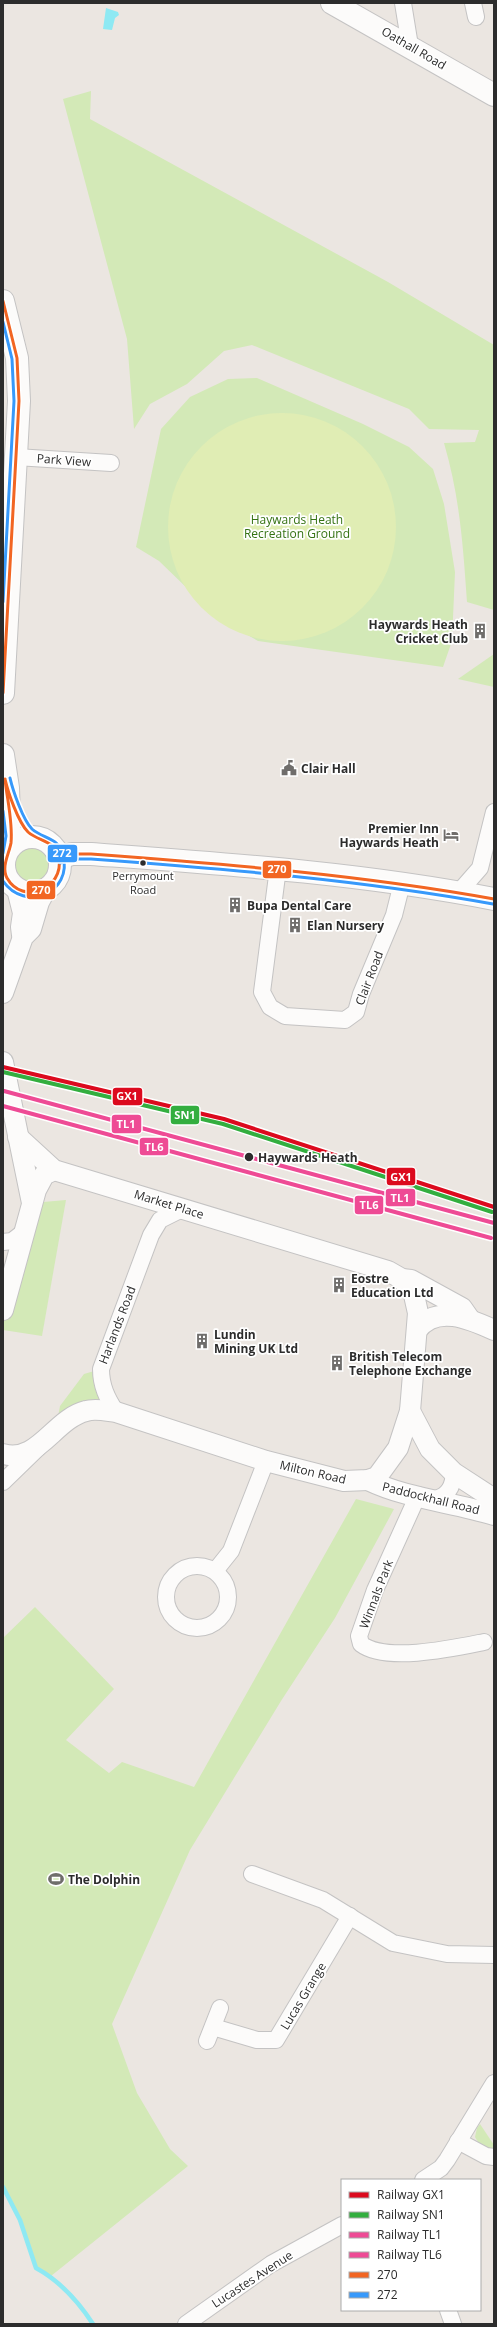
<svg xmlns="http://www.w3.org/2000/svg" width="497" height="2327" viewBox="0 0 497 2327" font-family="'Open Sans',sans-serif">
<style>
.green{fill:#d3e9b7}
.pitch{fill:#e0edb4}
.water{fill:#8ee9f3}
.lines{fill:none;stroke-linecap:round;stroke-linejoin:round}
.stream{stroke:#8ee9f3;stroke-width:4.5}
.minor-casing{stroke:#c4c3c3;stroke-width:18}
.tertiary-casing{stroke:#c4c3c3;stroke-width:22}
.secondary-casing{stroke:#c4c3c3;stroke-width:24}
.minor{stroke:#fcfbfa;stroke-width:16}
.tertiary{stroke:#fcfbfa;stroke-width:20}
.secondary{stroke:#fcfbfa;stroke-width:22}
.bus-1-casing{stroke:#fff;stroke-width:6}
.bus-2-casing{stroke:#fff;stroke-width:6}
.bus-1{stroke:#f26522;stroke-width:3}
.bus-2{stroke:#3799fb;stroke-width:3}
.rail-1-casing{stroke:#fff;stroke-width:7}
.rail-2-casing{stroke:#fff;stroke-width:7}
.rail-3-casing{stroke:#fff;stroke-width:7}
.rail-4-casing{stroke:#fff;stroke-width:7}
.rail-1{stroke:#dc0a1e;stroke-width:4}
.rail-2{stroke:#33ae3f;stroke-width:4}
.rail-3{stroke:#ee4b95;stroke-width:4}
.rail-4{stroke:#ee4b95;stroke-width:4}
.bus-dot{fill:#2c2c2c;stroke:#fff;stroke-width:1.5}
.labels{text-anchor:middle;dominant-baseline:central;stroke-width:3.5;stroke-linejoin:round;paint-order:stroke}
.bus-label{font-size:11px;fill:#2c2c2c;stroke:#fff}
.street-label{font-size:12px;fill:#2c2c2c;stroke:#fff}
.park-label{font-size:12px;fill:#357213;stroke:#fff}
.poi-label{font-size:12px;font-weight:bold;fill:#2c2c2c;stroke:#fff;text-anchor:start}
.stop-label{font-size:12px;font-weight:bold;fill:#2c2c2c;stroke:#fff;text-anchor:start}
.line-badge{stroke:#fff;stroke-width:1.5}
.badge-label{font-size:11px;text-anchor:middle;font-weight:bold;fill:#fff}
</style>
<rect width="100%" height="100%" fill="#ebe6e1"/>
<g class="green">
<path d="M 91,91 L 90,119 L 388,282 L 494,345 L 494,610 L 467,602 C 463,546 460,498 444,443 L 475,442 L 479,430 L 429,429 L 409,409 L 252,345 L 224,351 L 187,384 L 150,404 L 134,429 L 127,339 L 63,99 Z"/>
<path d="M 257,378 L 363,424 L 409,447 L 433,469 L 444,504 L 455,572 L 452,641 L 443,667 L 258,641 L 219,619 L 159,561 L 136,547 L 161,429 L 190,397 L 228,379 Z"/>
<path d="M 494,654 L 494,687 L 458,679 Z"/>
<circle cx="32" cy="865" r="19"/>
<path d="M 66,1200 L 42,1336 L 3,1330 L 3,1310 L 32,1203 Z"/>
<path d="M 101,1369 L 107,1397 L 56,1427 L 60,1406 L 84,1374 Z"/>
<path d="M 356,1499 L 394,1509 L 335,1618 L 281,1701 L 190,1850 L 112,2024 L 137,2093 L 170,2149 L 188,2166 L 51,2276 L 36,2268 L 20,2220 L 3,2187 L 3,1638 L 35,1607 L 114,1689 L 66,1740 L 109,1773 L 122,1762 L 194,1787 Z"/>
<path d="M 480,2124 L 494,2145 L 494,2148 C 484,2149 480,2146 475,2137 L 477,2128 Z"/>
</g>
<circle class="pitch" cx="282" cy="527" r="114"/>
<path class="water" d="M 106,8 L 118,12 L 119,15 L 115,18 L 112,30 L 103,29 Z"/>
<g class="lines">
<path class="stream" d="M 3,2187 L 20,2220 L 36,2268 C 60,2281 78,2301 93,2324"/>
<defs>
<g id="minor">
<path d="M 403,3 L 410,46"/>
<path d="M 473,3 L 476,17"/>
<path d="M 16,457 L 111,463"/>
<path d="M 278,868 L 262,992 L 270,1007 L 285,1016 L 345,1020 L 356,1012 L 361,994 L 394,915 L 402,883"/>
<path d="M 459,892 L 480,868 L 494,812"/>
<path d="M 3,1242 L 12,1241 L 25,1231"/>
<path d="M 116,1412 C 107,1398 101,1386 101,1369 L 151,1235 L 160,1220 L 182,1209"/>
<path d="M 3,1482 L 38,1448"/>
<path d="M 418,1495 L 375,1590 L 359,1636 L 361,1644 C 386,1663 454,1648 484,1642"/>
<path d="M 436,1499 C 449,1495 453,1486 454,1473"/>
<circle cx="197" cy="1597" r="31"/>
<path d="M 215,1571 L 231,1551 L 266,1461"/>
<path d="M 252,1874 L 323,1900 L 393,1943 L 447,1954 L 494,1955"/>
<path d="M 213,2027 L 257,2040 L 276,2040 L 350,1916"/>
<path d="M 207,2041 L 220,2008"/>
<path d="M 458,2141 L 486,2156 L 494,2157"/>
<path d="M 423,2180 L 441,2168 L 447,2160 L 494,2083"/>
<path d="M 448,2310 L 453,2324"/>
<path d="M 186,2324 L 271,2264 L 342,2225"/>
</g>
<g id="tertiary">
<path d="M 3,875 L 7,878"/>
<path d="M 17,889 L 23,913 L 21,927 L 22,935"/>
<path d="M 3,993 L 23,937 L 31,929 L 39,902 L 46,889"/>
<path d="M 3,1062 L 32,1203"/>
<path d="M 18,1137 L 54,1170 L 388,1271 L 402,1279 L 411,1280 L 462,1308 L 469,1318"/>
<path d="M 3,1310 L 36,1190 L 44,1175 L 54,1170"/>
<path d="M 417,1330 C 436,1304 470,1319 494,1330"/>
<path d="M 410,1411 L 430,1449 L 454,1473 L 494,1499"/>
<path d="M 3,1454 C 38,1464 54,1419 86,1411 C 95,1408 107,1411 116,1412 L 266,1461 L 344,1481 L 368,1480 L 377,1477 L 398,1448 L 410,1411 L 418,1313 L 414,1295 L 402,1279"/>
<path d="M 368,1480 C 407,1499 453,1502 494,1515"/>
</g>
<g id="secondary">
<path d="M 332,3 L 494,95"/>
<path d="M 3,301 L 17,358 L 19,401 L 3,693"/>
<path d="M 3,755 L 8,788 L 10,846"/>
<circle cx="32" cy="865" r="28"/>
<path d="M 59,858 L 72,854 L 91,854 C 226,864 361,873 494,899"/>
</g>
</defs>
<use href="#minor" class="minor-casing"/>
<use href="#tertiary" class="tertiary-casing"/>
<use href="#secondary" class="secondary-casing"/>
<use href="#minor" class="minor"/>
<use href="#tertiary" class="tertiary"/>
<use href="#secondary" class="secondary"/>
<defs>
<g id="bus-1">
<path d="M 3,301 L 17,358 L 19,401 L 3,693"/>
<path d="M 5,779 C 8,792 18,822 28,832 C 39,842 56,840 59,858 C 64,889 23,906 7,878 C 1,867 9,854 11,843 C 13,822 7,799 5,779 Z"/>
<path d="M 59,858 L 72,854 L 91,854 C 226,864 361,875 494,899"/>
</g>
<g id="bus-2">
<path d="M 3,322 L 12,359 L 14,401 L 3,602"/>
<path d="M 3,811 L 6,836 L 3,853"/>
<path d="M 60,863 L 73,859 L 91,859 C 226,869 360,880 493,904"/>
<path d="M 3,881 C 25,913 73,893 63,855 C 59,837 43,839 32,829 C 23,820 13,791 10,778"/>
</g>
</defs>
<use href="#bus-1" class="bus-1-casing"/>
<use href="#bus-2" class="bus-2-casing"/>
<use href="#bus-1" class="bus-1"/>
<use href="#bus-2" class="bus-2"/>
<defs>
<path id="rail-1" d="M 3,1067 L 224,1119 L 494,1207"/>
<path id="rail-2" d="M 3,1072 L 223,1124 L 492,1212"/>
<path id="rail-3" d="M 4,1091 L 494,1223"/>
<path id="rail-4" d="M 3,1106 L 491,1238"/>
</defs>
<use href="#rail-1" class="rail-1-casing"/>
<use href="#rail-2" class="rail-2-casing"/>
<use href="#rail-3" class="rail-3-casing"/>
<use href="#rail-4" class="rail-4-casing"/>
<use href="#rail-1" class="rail-1"/>
<use href="#rail-2" class="rail-2"/>
<use href="#rail-3" class="rail-3"/>
<use href="#rail-4" class="rail-4"/>
</g>
<defs>
<symbol id="building-bare" viewBox="-9 -9 18 18"><path d="M-4-6H4V6H1V3H-1V6H-4ZM-2.5-4.3h1.7v1.8h-1.7ZM.8-4.3h1.7v1.8H.8ZM-2.5-1h1.7V.8h-1.7ZM.8-1h1.7V.8H.8Z" fill="#6f6d6b" stroke="#fff" stroke-width="2.5" paint-order="stroke"/></symbol>
<symbol id="civic-bare" viewBox="-9 -9 18 18"><path d="M-.6-6.5H3V-4.5H.6V-3L4-1V1h2V6H-6V1h2V-1L-.6-3ZM-1.2 2.5V6h2.4V2.5Z" fill="#6f6d6b" stroke="#fff" stroke-width="2.5" paint-order="stroke"/></symbol>
<symbol id="hotel-bare" viewBox="-9 -9 18 18"><path d="M-6-4.5h1.5V1H6V5H4.5V3h-9V5H-6ZM-4 0a1.8 1.8 0 1 1 3.6 0ZM.5 0V-2.5h3Q6-2.5 6 0Z" fill="#6f6d6b" stroke="#fff" stroke-width="2.5" paint-order="stroke"/></symbol>
<symbol id="stadium-bare" viewBox="-9 -9 18 18"><path d="M0-5a6.5 5 0 1 0 0 10a6.5 5 0 1 0 0-10ZM-3.5-1.8h7v3.6h-7Z" fill="#6f6d6b" stroke="#fff" stroke-width="2.5" paint-order="stroke"/></symbol>
</defs>
<g fill-rule="evenodd">
<use href="#building-bare" x="469" y="620" width="22" height="22"/>
<use href="#civic-bare" x="278" y="757" width="22" height="22"/>
<use href="#hotel-bare" x="440" y="824" width="22" height="22"/>
<use href="#building-bare" x="224" y="894" width="22" height="22"/>
<use href="#building-bare" x="284" y="914" width="22" height="22"/>
<use href="#building-bare" x="328" y="1274" width="22" height="22"/>
<use href="#building-bare" x="191" y="1330" width="22" height="22"/>
<use href="#building-bare" x="326" y="1352" width="22" height="22"/>
<use href="#stadium-bare" x="45" y="1868" width="22" height="22"/>
</g>
<g class="bus-dot">
<circle cx="143" cy="863" r="3.5"/>
<circle cx="249" cy="1157" r="5"/>
</g>
<g class="labels">
<g class="bus-label">
<text x="143" y="875">Perrymount<tspan x="143" dy="14">Road</tspan></text>
</g>
<g class="street-label">
<text transform="translate(414 48) rotate(30)">Oathall Road</text>
<text transform="translate(64 460) rotate(4)">Park View</text>
<text transform="translate(369 978) rotate(-69)">Clair Road</text>
<text transform="translate(169 1204) rotate(17)">Market Place</text>
<text transform="translate(117 1325) rotate(-69)">Harlands Road</text>
<text transform="translate(313 1472) rotate(13)">Milton Road</text>
<text transform="translate(431 1498) rotate(14)">Paddockhall Road</text>
<text transform="translate(376 1594) rotate(-69)">Winnals Park</text>
<text transform="translate(303 1996) rotate(-59)">Lucas Grange</text>
<text transform="translate(252 2279) rotate(-33)">Lucastes Avenue</text>
</g>
<g class="park-label">
<text x="297" y="519">Haywards Heath<tspan x="297" dy="14">Recreation Ground</tspan></text>
</g>
<g class="poi-label">
<text x="468" y="624" text-anchor="end">Haywards Heath<tspan x="468" dy="14">Cricket Club</tspan></text>
<text x="301" y="768">Clair Hall</text>
<text x="439" y="828" text-anchor="end">Premier Inn<tspan x="439" dy="14">Haywards Heath</tspan></text>
<text x="247" y="905">Bupa Dental Care</text>
<text x="307" y="925">Elan Nursery</text>
<text x="351" y="1278">Eostre<tspan x="351" dy="14">Education Ltd</tspan></text>
<text x="214" y="1334">Lundin<tspan x="214" dy="14">Mining UK Ltd</tspan></text>
<text x="349" y="1356">British Telecom<tspan x="349" dy="14">Telephone Exchange</tspan></text>
<text x="68" y="1879">The Dolphin</text>
</g>
<g class="stop-label">
<text x="258" y="1157">Haywards Heath</text>
</g>
</g>
<g class="line-badge">
<rect x="47" y="844" width="31" height="19" rx="4" fill="#3799fb"/>
<rect x="262" y="860" width="30" height="19" rx="4" fill="#f26522"/>
<rect x="26" y="880" width="30" height="20" rx="4" fill="#f26522"/>
<rect x="112" y="1087" width="31" height="19" rx="4" fill="#dc0a1e"/>
<rect x="170" y="1105" width="30" height="20" rx="4" fill="#33ae3f"/>
<rect x="111" y="1114" width="31" height="20" rx="4" fill="#ee4b95"/>
<rect x="139" y="1137" width="30" height="19" rx="4" fill="#ee4b95"/>
<rect x="386" y="1167" width="30" height="19" rx="4" fill="#dc0a1e"/>
<rect x="385" y="1188" width="31" height="19" rx="4" fill="#ee4b95"/>
<rect x="354" y="1195" width="30" height="20" rx="4" fill="#ee4b95"/>
</g>
<g class="badge-label">
<text x="62" y="857">272</text>
<text x="277" y="873">270</text>
<text x="41" y="894">270</text>
<text x="127" y="1100">GX1</text>
<text x="185" y="1119">SN1</text>
<text x="126" y="1128">TL1</text>
<text x="154" y="1151">TL6</text>
<text x="401" y="1181">GX1</text>
<text x="400" y="1202">TL1</text>
<text x="369" y="1209">TL6</text>
</g>
<rect width="497" height="2327" fill="none" stroke="#2c2c2c" stroke-width="8"/>
<rect x="341" y="2179" width="140" height="132" fill="#ffffff" stroke="#ababab"/>
<rect x="349" y="2192" width="20" height="6" fill="#dc0a1e" stroke="#ababab"/>
<text x="377" y="2199" font-size="12" fill="#2c2c2c">Railway GX1</text>
<rect x="349" y="2212" width="20" height="6" fill="#33ae3f" stroke="#ababab"/>
<text x="377" y="2219" font-size="12" fill="#2c2c2c">Railway SN1</text>
<rect x="349" y="2232" width="20" height="6" fill="#ee4b95" stroke="#ababab"/>
<text x="377" y="2239" font-size="12" fill="#2c2c2c">Railway TL1</text>
<rect x="349" y="2252" width="20" height="6" fill="#ee4b95" stroke="#ababab"/>
<text x="377" y="2259" font-size="12" fill="#2c2c2c">Railway TL6</text>
<rect x="349" y="2272" width="20" height="6" fill="#f26522" stroke="#ababab"/>
<text x="377" y="2279" font-size="12" fill="#2c2c2c">270</text>
<rect x="349" y="2292" width="20" height="6" fill="#3799fb" stroke="#ababab"/>
<text x="377" y="2299" font-size="12" fill="#2c2c2c">272</text>
</svg>
